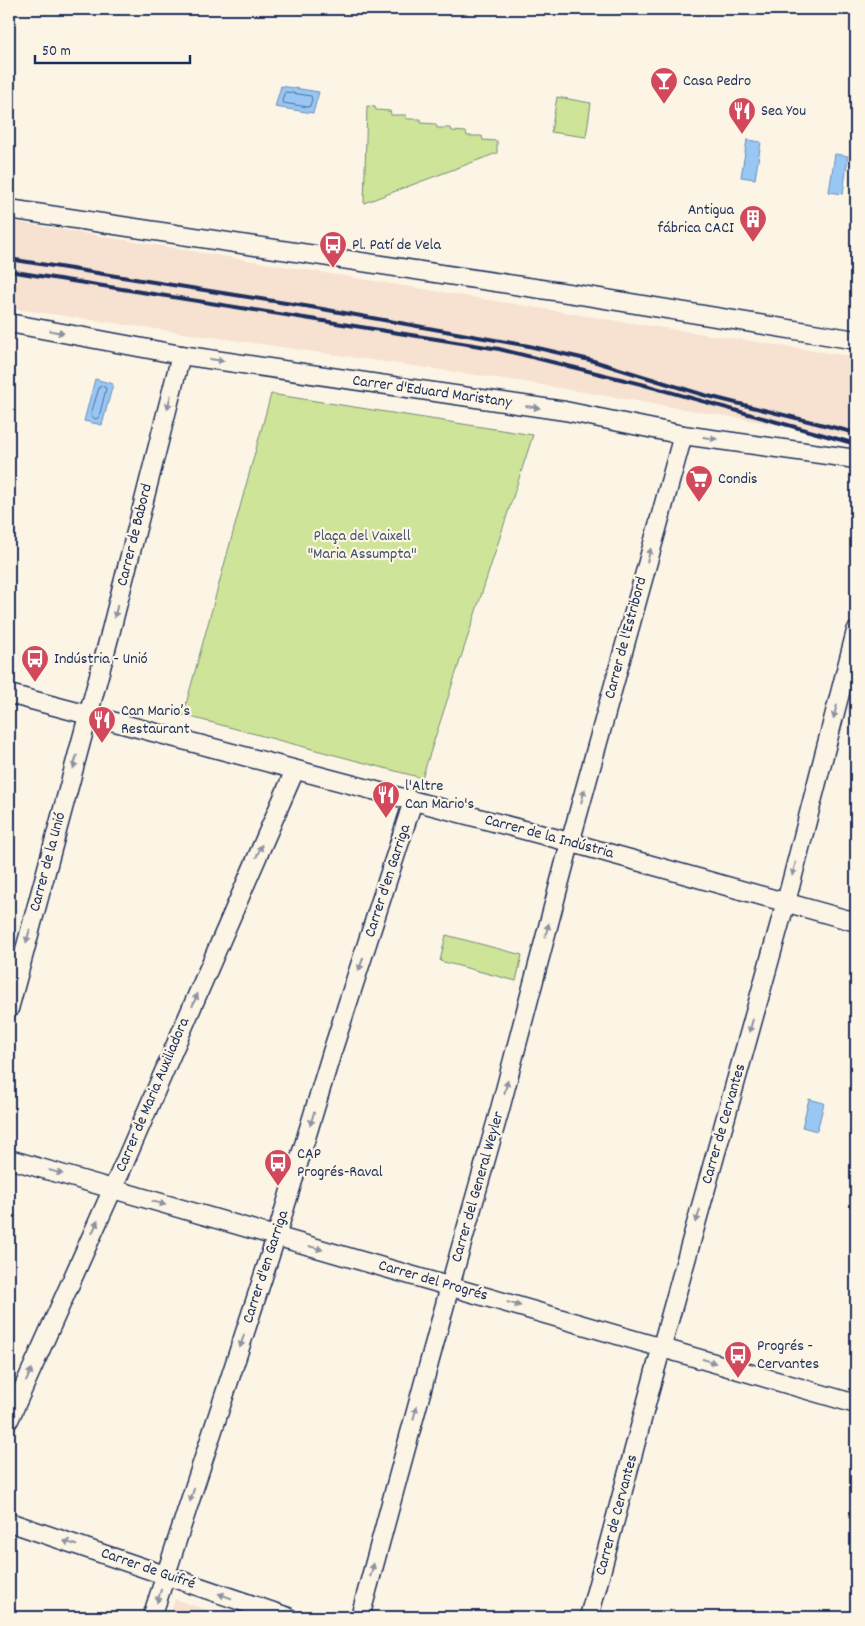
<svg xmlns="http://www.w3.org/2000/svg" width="865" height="1626" viewBox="0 0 865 1626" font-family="Dekko,sans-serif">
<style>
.built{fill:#f7e1d0}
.green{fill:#cee498;stroke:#748a7b}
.water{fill:#99c7f4;stroke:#678ab8}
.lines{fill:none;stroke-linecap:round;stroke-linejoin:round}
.shore{stroke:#4d6c9a;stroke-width:1}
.minor-casing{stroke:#1b2f5e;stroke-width:21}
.minor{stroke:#fcf5e5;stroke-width:18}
.rail{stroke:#1b2f5e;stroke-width:4}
.oneway{fill:#8c92a2}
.labels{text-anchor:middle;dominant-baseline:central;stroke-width:4.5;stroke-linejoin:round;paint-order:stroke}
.poi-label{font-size:16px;fill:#1b2f5e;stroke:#fcf5e5;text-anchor:start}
.street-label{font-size:16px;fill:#1b2f5e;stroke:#fcf5e5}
.park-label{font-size:16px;fill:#3f536a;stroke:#fcf5e5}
</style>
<rect width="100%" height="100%" fill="#fcf5e5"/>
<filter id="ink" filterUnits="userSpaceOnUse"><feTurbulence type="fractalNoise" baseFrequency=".02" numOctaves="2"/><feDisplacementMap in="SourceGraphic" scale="10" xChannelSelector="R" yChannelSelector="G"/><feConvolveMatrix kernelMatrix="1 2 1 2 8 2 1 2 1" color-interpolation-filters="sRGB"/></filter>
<g filter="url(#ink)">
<g class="built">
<path d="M 9,221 L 611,320 L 856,357 L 856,438 L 524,382 L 9,308 Z"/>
<path d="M 175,1599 L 223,1616 L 226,1617 L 169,1617 Z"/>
</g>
<g class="green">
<path d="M 557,97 L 591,103 L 586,137 L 551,132 Z"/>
<path d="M 367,106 L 375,107 L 376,110 L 390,111 L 391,115 L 406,115 L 406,119 L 421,119 L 421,123 L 436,124 L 437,128 L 451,128 L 452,131 L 466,132 L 467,136 L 482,136 L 483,140 L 497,141 L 497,153 L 364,203 Z"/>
<path d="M 271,394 L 533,435 L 422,778 L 183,715 Z"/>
<path d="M 446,935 L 522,955 L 516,981 L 440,961 Z"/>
</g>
<g class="water">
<path d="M 281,86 L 319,92 L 313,113 L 275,107 Z"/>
<path d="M 747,140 L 761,142 L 755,179 L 741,177 Z"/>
<path d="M 835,154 L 848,156 L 843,194 L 829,192 Z"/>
<path d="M 95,379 L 113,384 L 102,425 L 84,421 Z"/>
<path d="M 809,1099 L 824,1103 L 817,1131 L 802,1127 Z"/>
</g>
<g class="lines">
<g class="shore">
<path d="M 286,92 L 311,96 L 312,99 L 310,106 L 308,107 L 283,103 L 282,101 L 284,94 Z"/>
<path d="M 100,386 L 105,387 L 106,389 L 99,417 L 96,419 L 92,417 L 91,415 Z"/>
</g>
<defs>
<g id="minor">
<path d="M 9,209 L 581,295 L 856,340"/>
<path d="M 9,323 L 181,355 L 565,411 L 683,435 L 856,459"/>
<path d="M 9,694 L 558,839 L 856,922"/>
<path d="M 9,1009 L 109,638 L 181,355"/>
<path d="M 9,1159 L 856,1404"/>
<path d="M 9,1420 L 123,1166 L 295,770"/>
<path d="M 9,1522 L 288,1617"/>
<path d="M 152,1617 L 276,1237 L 332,1052 L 413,801"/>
<path d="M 360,1617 L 450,1286 L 500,1109 L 570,843 L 683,435"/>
<path d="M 589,1617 L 655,1371 L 790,887 L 856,631"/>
</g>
</defs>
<use href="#minor" class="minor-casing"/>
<use href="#minor" class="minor"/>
<g class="rail">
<path d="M 9,259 L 311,307 L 529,346 L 590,360 L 704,395 L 856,433"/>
<path d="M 9,271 L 499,349 L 641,384 L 856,444"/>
</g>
</g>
<defs><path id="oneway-solid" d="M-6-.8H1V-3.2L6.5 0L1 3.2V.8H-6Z" transform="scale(1.25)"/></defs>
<g class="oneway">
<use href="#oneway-solid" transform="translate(57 332) rotate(11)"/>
<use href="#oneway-solid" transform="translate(217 360) rotate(8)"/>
<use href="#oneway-solid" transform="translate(169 402) rotate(104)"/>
<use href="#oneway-solid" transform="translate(533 407) rotate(8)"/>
<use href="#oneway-solid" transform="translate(710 438) rotate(8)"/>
<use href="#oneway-solid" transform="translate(649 555) rotate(-75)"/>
<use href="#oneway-solid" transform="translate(116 611) rotate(104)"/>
<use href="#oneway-solid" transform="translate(835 712) rotate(105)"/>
<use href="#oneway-solid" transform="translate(75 762) rotate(105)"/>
<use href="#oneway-solid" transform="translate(583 796) rotate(-75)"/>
<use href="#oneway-solid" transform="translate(259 851) rotate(-67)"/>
<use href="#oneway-solid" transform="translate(794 869) rotate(105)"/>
<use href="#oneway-solid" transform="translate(547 930) rotate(-75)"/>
<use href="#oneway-solid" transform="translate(28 936) rotate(105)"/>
<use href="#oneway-solid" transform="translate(361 964) rotate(108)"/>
<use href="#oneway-solid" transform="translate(195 1000) rotate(-67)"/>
<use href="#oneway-solid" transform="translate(751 1026) rotate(106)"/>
<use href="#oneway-solid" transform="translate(506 1087) rotate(-75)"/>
<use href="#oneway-solid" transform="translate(312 1119) rotate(107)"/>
<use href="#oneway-solid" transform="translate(56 1172) rotate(16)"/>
<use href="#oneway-solid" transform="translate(159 1203) rotate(16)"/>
<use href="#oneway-solid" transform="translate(698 1216) rotate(106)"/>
<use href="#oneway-solid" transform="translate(95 1227) rotate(-66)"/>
<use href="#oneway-solid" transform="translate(316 1248) rotate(16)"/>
<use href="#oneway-solid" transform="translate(514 1304) rotate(16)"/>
<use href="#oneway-solid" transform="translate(242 1341) rotate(108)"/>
<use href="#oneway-solid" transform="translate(709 1361) rotate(17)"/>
<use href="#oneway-solid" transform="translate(29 1375) rotate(-66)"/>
<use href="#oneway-solid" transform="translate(415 1413) rotate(-75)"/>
<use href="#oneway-solid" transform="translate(192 1495) rotate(108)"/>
<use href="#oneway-solid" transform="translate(70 1543) rotate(-161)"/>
<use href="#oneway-solid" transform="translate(372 1570) rotate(-75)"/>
<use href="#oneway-solid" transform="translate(159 1596) rotate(108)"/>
<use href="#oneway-solid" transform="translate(225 1596) rotate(-161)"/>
</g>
</g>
<defs>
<symbol id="bar-pin" viewBox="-11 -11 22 30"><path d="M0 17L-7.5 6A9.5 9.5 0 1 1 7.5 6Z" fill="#d1495b" stroke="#fcf5e5"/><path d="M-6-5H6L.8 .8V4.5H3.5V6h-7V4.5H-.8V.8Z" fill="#fff"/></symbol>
<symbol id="restaurant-pin" viewBox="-11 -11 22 30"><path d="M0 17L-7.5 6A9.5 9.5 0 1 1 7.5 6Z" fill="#d1495b" stroke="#fcf5e5"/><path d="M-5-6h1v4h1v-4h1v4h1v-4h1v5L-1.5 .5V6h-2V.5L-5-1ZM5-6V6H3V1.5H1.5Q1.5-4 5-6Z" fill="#fff"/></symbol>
<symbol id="building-pin" viewBox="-11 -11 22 30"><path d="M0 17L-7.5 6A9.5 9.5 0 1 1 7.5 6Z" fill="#d1495b" stroke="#fcf5e5"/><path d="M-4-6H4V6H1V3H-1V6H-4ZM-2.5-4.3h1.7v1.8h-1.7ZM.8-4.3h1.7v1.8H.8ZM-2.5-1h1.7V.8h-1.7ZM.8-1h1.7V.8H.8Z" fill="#fff"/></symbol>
<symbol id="bus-pin" viewBox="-11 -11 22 30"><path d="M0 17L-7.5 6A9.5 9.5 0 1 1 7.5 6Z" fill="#d1495b" stroke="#fcf5e5"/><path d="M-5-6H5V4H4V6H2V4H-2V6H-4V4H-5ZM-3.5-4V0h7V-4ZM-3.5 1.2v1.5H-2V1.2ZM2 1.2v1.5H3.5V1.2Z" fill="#fff"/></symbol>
<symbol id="supermarket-pin" viewBox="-11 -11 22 30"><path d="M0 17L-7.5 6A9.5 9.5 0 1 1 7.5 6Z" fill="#d1495b" stroke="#fcf5e5"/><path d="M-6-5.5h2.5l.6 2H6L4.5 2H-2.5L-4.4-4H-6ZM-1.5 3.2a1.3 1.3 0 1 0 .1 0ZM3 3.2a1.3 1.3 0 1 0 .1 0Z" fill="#fff"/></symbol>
</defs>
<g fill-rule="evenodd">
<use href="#bar-pin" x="648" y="65" width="32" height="43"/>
<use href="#restaurant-pin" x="726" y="95" width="32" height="43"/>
<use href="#building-pin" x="737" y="203" width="32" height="43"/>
<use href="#bus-pin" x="317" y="229" width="32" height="43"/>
<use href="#supermarket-pin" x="683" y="463" width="32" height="43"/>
<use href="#bus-pin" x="19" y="643" width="32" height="43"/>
<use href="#restaurant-pin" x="86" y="704" width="32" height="43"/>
<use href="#restaurant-pin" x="370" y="779" width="32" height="43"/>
<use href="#bus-pin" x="262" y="1147" width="32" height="43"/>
<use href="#bus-pin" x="722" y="1339" width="32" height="43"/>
</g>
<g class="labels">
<g class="poi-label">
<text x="683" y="81">Casa Pedro</text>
<text x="761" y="111">Sea You</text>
<text x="734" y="210" text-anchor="end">Antigua<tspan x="734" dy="18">fábrica CACI</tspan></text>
<text x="352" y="245">Pl. Patí de Vela</text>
<text x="718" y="479">Condis</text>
<text x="54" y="659">Indústria - Unió</text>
<text x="121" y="711">Can Mario’s<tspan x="121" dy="18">Restaurant</tspan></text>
<text x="405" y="786">l'Altre<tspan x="405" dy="18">Can Mario's</tspan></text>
<text x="297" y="1154">CAP<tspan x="297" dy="18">Progrés-Raval</tspan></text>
<text x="757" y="1346">Progrés -<tspan x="757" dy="18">Cervantes</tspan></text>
</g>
<g class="street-label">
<text transform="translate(432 392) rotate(8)">Carrer d'Eduard Maristany</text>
<text transform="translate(135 535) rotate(-76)">Carrer de Babord</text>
<text transform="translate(626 638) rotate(-75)">Carrer de l'Estribord</text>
<text transform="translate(549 837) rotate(15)">Carrer de la Indústria</text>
<text transform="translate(48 862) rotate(-75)">Carrer de la Unió</text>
<text transform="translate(388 881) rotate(-72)">Carrer d'en Garriga</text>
<text transform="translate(153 1095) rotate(-67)">Carrer de Maria Auxiliadora</text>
<text transform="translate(724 1124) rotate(-74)">Carrer de Cervantes</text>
<text transform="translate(478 1187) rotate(-74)">Carrer del General Weyler</text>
<text transform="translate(266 1267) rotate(-72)">Carrer d'en Garriga</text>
<text transform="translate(433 1281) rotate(16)">Carrer del Progrés</text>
<text transform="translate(617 1515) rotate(-75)">Carrer de Cervantes</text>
<text transform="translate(148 1569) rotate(19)">Carrer de Guifré</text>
</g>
<g class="park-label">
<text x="362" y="536">Plaça del Vaixell<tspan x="362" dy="18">"Maria Assumpta"</tspan></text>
</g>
</g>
<rect width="865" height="1626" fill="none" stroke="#fcf5e5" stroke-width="30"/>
<rect x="15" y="15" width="835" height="1596" fill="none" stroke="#1b2f5e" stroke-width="2" filter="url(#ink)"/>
<path d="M35 55v8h155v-8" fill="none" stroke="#1b2f5e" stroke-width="2.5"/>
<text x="42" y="55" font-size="15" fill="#1b2f5e" stroke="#fcf5e5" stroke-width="4" paint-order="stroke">50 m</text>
</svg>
